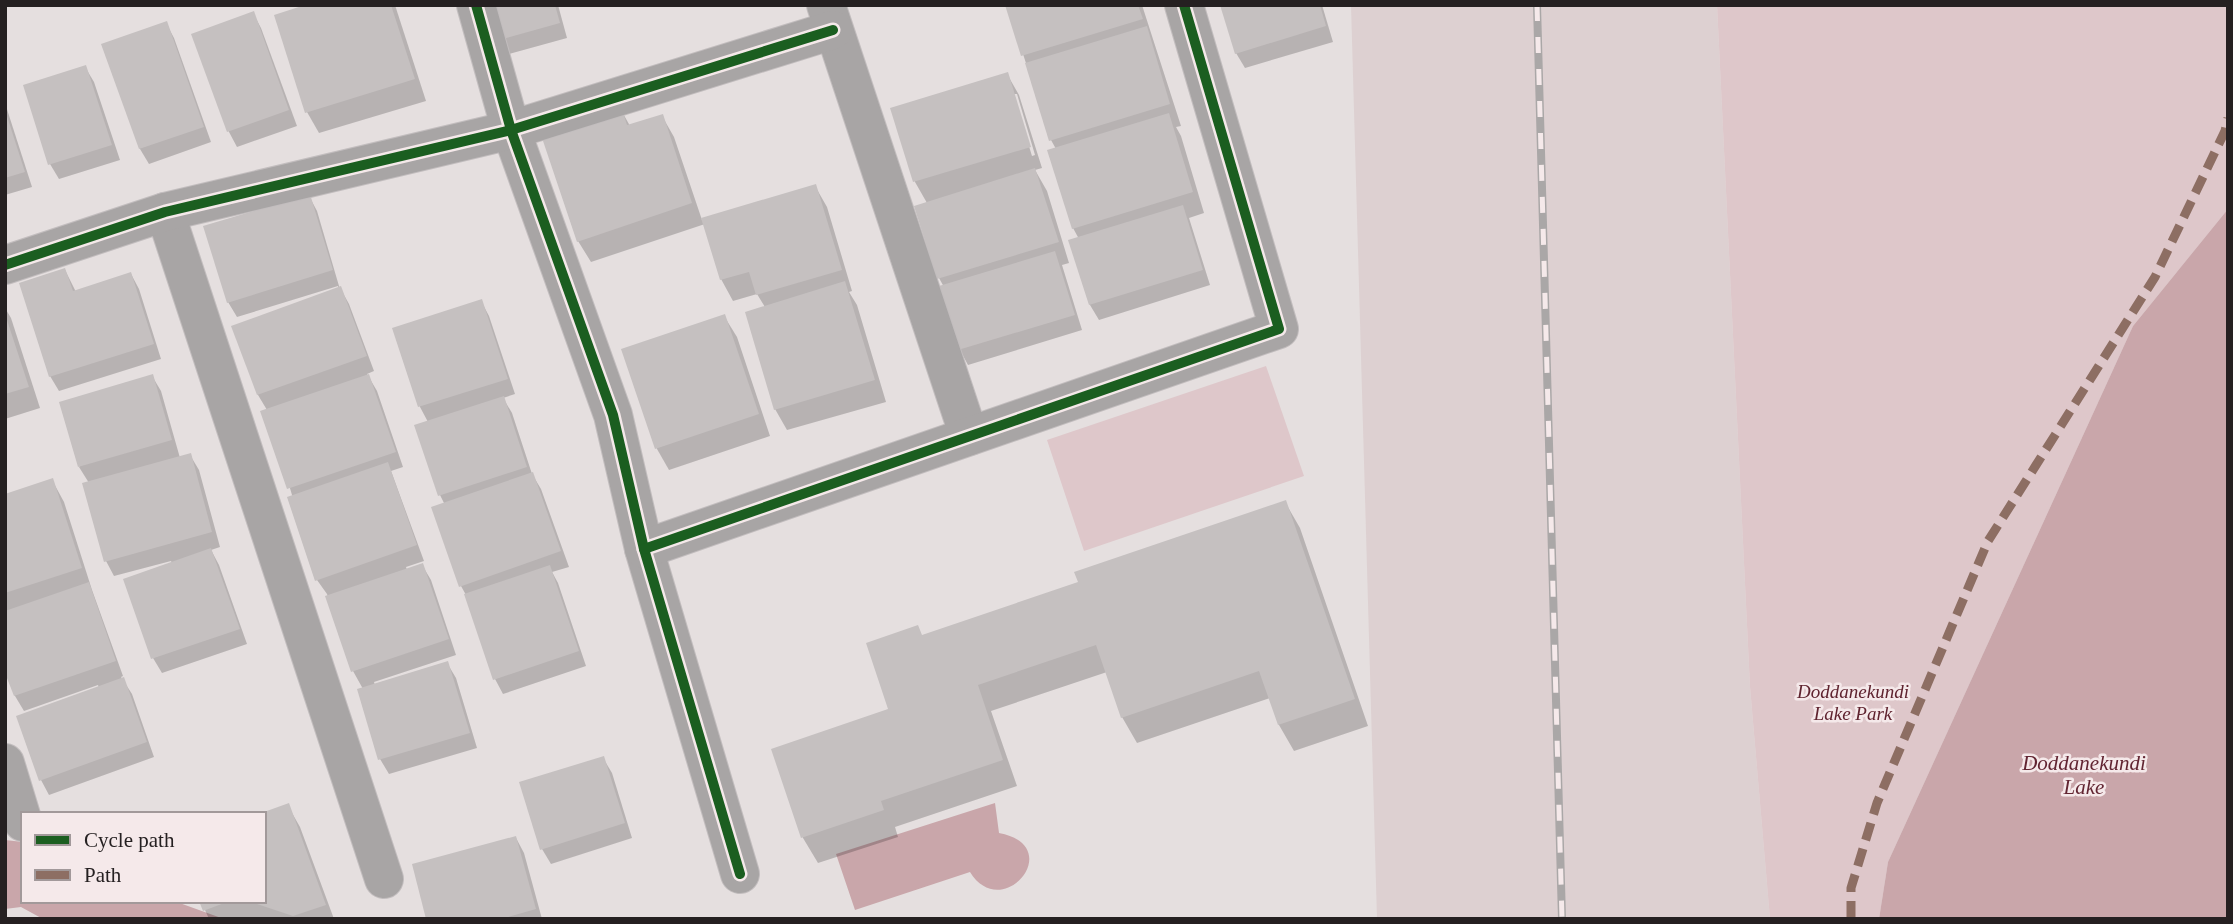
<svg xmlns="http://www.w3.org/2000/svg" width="2233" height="924" viewBox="0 0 2233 924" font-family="Georgia,serif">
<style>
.built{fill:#ddd0d1}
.green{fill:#dec7ca}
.water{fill:#c9a6aa}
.shadow{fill:#0003;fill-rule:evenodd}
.building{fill:#c5c0c0}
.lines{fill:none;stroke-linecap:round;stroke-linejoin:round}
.minor-casing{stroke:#c2bdbe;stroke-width:40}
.minor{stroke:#a8a5a5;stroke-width:38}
.rail-casing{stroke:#aaa7a7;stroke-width:8}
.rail{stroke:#f5e9ea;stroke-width:5;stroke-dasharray:16;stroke-linecap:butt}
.quiet{stroke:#8d6e63;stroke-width:9;stroke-dasharray:18 9;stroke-linecap:butt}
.cycleway-casing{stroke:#f5e9ea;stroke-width:15}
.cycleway{stroke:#1b5e20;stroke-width:10}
.labels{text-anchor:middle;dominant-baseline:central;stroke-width:5;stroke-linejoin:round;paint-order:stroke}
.park-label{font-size:19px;font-style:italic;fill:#5f232f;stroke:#f5e9ea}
.water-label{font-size:21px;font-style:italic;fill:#622532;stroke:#f5e9ea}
</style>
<rect width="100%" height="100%" fill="#e5dfdf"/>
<path class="built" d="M 1351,5 L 1717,5 L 1750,687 L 1770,919 L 1377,919 Z"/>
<g class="green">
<path d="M 1717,5 L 2228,5 L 2228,209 L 2133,326 L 1888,862 L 1879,919 L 1770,919 L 1750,687 Z"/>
<path d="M 1266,366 L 1304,476 L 1084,551 L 1047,440 Z"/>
</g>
<g class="water">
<path d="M 2228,209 L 2228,919 L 1879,919 L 1888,862 L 2133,326 Z"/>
<path d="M 995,803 L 999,833 C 1068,846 1002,924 970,872 L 855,910 L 836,854 Z"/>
<path d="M 5,840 L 23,842 L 23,901 L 174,901 L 224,919 L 43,919 L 21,907 L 5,909 Z"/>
</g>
<g class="shadow">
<path d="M 311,5 L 395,5 L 426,101 L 319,133 L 307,112 Z"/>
<path d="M 491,5 L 558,5 L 567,38 L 509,54 Z"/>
<path d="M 1007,5 L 1142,5 L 1181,126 L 1176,127 L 1181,136 L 1204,213 L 1189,218 L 1210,285 L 1099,320 L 1090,305 L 1070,241 L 1079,239 L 1073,228 L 1056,149 L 1051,140 Z"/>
<path d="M 1222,5 L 1322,5 L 1333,42 L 1245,68 L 1236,53 Z"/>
<path d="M 253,13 L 261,28 L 297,126 L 237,147 L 229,132 L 193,35 Z"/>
<path d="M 166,23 L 174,38 L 211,142 L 149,164 L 140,149 L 103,45 Z"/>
<path d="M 85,67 L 94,82 L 120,160 L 59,179 L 50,164 Z"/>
<path d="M 1007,74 L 1019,95 L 1042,168 L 1035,170 L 1047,191 L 1069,263 L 1062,265 L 1082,330 L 968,365 L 960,350 L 944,287 L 939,278 L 927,203 L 915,182 L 892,109 ZM 1013,94 L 1017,94 L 1035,155 L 1032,156 Z"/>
<path d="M 5,103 L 32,187 L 5,195 Z"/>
<path d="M 620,108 L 630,126 L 662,116 L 674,137 L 702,220 L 815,186 L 827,207 L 852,291 L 849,292 L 857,305 L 886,402 L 787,430 L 775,409 L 765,307 L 757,294 L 733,301 L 721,279 L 705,224 L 591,262 L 578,241 Z"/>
<path d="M 309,196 L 317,211 L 339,286 L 349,304 L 374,371 L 367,374 L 377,391 L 403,467 L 391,471 L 424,561 L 406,567 L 407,570 L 422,565 L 431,580 L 456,655 L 374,682 L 375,685 L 447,663 L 456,678 L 477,748 L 389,774 L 380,759 L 363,689 L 353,671 L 327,594 L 317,580 L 267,410 L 258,395 L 233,327 L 339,289 L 338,286 L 237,317 L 228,302 Z"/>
<path d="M 65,270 L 76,292 L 131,274 L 139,289 L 161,359 L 59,391 L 50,376 Z"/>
<path d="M 481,301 L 489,316 L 515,394 L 503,398 L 512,413 L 532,474 L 541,489 L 569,567 L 552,572 L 558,583 L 586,666 L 503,694 L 495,679 L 466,595 L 461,586 L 445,505 L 440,495 L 428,422 L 420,407 L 394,330 Z"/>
<path d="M 5,308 L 11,318 L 40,408 L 5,419 Z"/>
<path d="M 724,316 L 737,337 L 770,436 L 669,470 L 657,449 L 623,350 Z"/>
<path d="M 152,376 L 161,391 L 180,458 L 190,455 L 199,470 L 220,547 L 211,550 L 219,565 L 247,644 L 162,673 L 153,658 L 125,580 L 172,563 L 171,561 L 114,576 L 106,561 L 89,483 L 79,467 Z"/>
<path d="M 52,480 L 64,502 L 92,590 L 123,676 L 121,677 L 132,694 L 154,757 L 49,795 L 41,780 L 99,688 L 98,685 L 24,711 L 15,696 L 5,667 L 5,495 Z"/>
<path d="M 1285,502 L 1300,528 L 1368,726 L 1294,751 L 1279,725 L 1270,698 L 1137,743 L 1122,717 L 1107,672 L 991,711 L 1017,786 L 895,827 L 898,837 L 818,863 L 803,838 L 773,750 L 890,710 L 923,637 L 1080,583 Z"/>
<path d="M 603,758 L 612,773 L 632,838 L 551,864 L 542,849 Z"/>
<path d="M 288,806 L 300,827 L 334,919 L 209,919 L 201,901 L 264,901 Z"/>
<path d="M 516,838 L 524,853 L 542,919 L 428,919 Z"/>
</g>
<g class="building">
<path d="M 305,5 L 391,5 L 415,79 L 305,113 L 274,15 Z"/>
<path d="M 489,5 L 555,5 L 560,23 L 499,40 Z"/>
<path d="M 1005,5 L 1138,5 L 1143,19 L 1021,56 Z"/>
<path d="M 1220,5 L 1320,5 L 1326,26 L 1235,54 Z"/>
<path d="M 254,11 L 289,110 L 227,132 L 191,34 Z"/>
<path d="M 167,21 L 204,127 L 139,149 L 101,44 Z"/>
<path d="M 1147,26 L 1170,104 L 1049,141 L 1025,63 Z"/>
<path d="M 86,65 L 112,145 L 48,165 L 23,85 Z"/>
<path d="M 1008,72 L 1031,147 L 913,182 L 890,108 Z"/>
<path d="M 621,106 L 627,125 L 663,114 L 692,203 L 577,242 L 540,132 Z"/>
<path d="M 5,110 L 25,172 L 5,178 Z"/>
<path d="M 1169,113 L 1193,192 L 1072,229 L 1047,150 Z"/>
<path d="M 1035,168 L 1059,242 L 937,279 L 914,206 Z"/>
<path d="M 816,184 L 842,270 L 756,295 L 749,272 L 720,280 L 701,218 Z"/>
<path d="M 310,194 L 333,270 L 227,303 L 203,226 Z"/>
<path d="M 1183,205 L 1203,270 L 1089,305 L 1068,240 Z"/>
<path d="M 1055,251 L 1075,315 L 958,350 L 939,286 Z"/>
<path d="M 65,268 L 73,291 L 131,272 L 154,344 L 49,377 L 19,283 Z"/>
<path d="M 845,281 L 875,380 L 774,410 L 745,312 Z"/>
<path d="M 341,286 L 367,356 L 257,395 L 231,326 Z"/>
<path d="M 482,299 L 508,379 L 418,407 L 392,328 Z"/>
<path d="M 5,314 L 29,387 L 5,394 Z"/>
<path d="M 725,314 L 759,414 L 655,449 L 621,349 Z"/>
<path d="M 153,374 L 172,440 L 78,467 L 59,402 Z"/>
<path d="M 369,374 L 396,452 L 287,489 L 260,411 Z"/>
<path d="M 504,396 L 527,467 L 438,496 L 414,425 Z"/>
<path d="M 191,453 L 212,532 L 104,562 L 82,483 Z"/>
<path d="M 388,462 L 417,545 L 315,581 L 287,497 Z"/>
<path d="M 533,472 L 561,551 L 459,587 L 431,507 Z"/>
<path d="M 53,478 L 82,568 L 5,593 L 5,494 Z"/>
<path d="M 1286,500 L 1355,699 L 1278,725 L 1259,671 L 1121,718 L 1096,645 L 978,685 L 1003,760 L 881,801 L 884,810 L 801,838 L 771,749 L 888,709 L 866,643 L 918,625 L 922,635 L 1078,582 L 1074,572 Z"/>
<path d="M 211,548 L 240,629 L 151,659 L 123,579 Z"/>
<path d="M 423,563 L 449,639 L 351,672 L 325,596 Z"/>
<path d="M 550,565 L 579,651 L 493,680 L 464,594 Z"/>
<path d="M 89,582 L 116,661 L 14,696 L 5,673 L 5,611 Z"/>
<path d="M 448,661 L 470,733 L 378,760 L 357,689 Z"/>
<path d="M 124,677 L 147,742 L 39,781 L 16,716 Z"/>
<path d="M 604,756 L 625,823 L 540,850 L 519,782 Z"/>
<path d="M 289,803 L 326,905 L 293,916 L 251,902 L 264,901 L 264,812 Z"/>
<path d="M 516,836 L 536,909 L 501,919 L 426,919 L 412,864 Z"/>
<path d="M 199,901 L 227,901 L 227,902 L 203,911 Z"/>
</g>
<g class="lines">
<defs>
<g id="minor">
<path d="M 476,5 L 511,130 L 613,415 L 644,549 L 740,874"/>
<path d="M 826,5 L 969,436"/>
<path d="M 165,212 L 384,879"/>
<path d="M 5,265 L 165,212 L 511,130 L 833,30"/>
<path d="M 644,549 L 1279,329 L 1184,5"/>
<path d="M 5,763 L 23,822"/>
</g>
</defs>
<use href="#minor" class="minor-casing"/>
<use href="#minor" class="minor"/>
<defs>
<path id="rail" d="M 1537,5 L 1562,919"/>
</defs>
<use href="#rail" class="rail-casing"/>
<use href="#rail" class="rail"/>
<path class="quiet" d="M 1851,919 L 1851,888 L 1877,803 L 1988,541 L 2155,277 L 2225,131 L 2228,118"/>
<defs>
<g id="cycleway">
<path d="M 476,5 L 511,130 L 613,415 L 644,549 L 740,874"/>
<path d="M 5,265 L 165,212 L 511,130 L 833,30"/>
<path d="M 644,549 L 1279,329 L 1184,5"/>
</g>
</defs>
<use href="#cycleway" class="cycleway-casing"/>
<use href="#cycleway" class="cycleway"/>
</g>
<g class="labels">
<g class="park-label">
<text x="1853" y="691">Doddanekundi<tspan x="1853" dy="22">Lake Park</tspan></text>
</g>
<g class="water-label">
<text x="2084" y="763">Doddanekundi<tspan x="2084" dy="24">Lake</tspan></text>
</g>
</g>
<rect width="2233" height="924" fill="none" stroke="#252021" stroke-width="14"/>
<rect x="21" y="812" width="245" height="91" fill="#f5e9ea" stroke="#a2999a" stroke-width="2"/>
<rect x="35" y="835" width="35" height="10" fill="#1b5e20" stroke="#a2999a" stroke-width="2"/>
<text x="84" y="847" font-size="21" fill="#252021">Cycle path</text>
<rect x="35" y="870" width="35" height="10" fill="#8d6e63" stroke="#a2999a" stroke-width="2"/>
<text x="84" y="882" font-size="21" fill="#252021">Path</text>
</svg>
